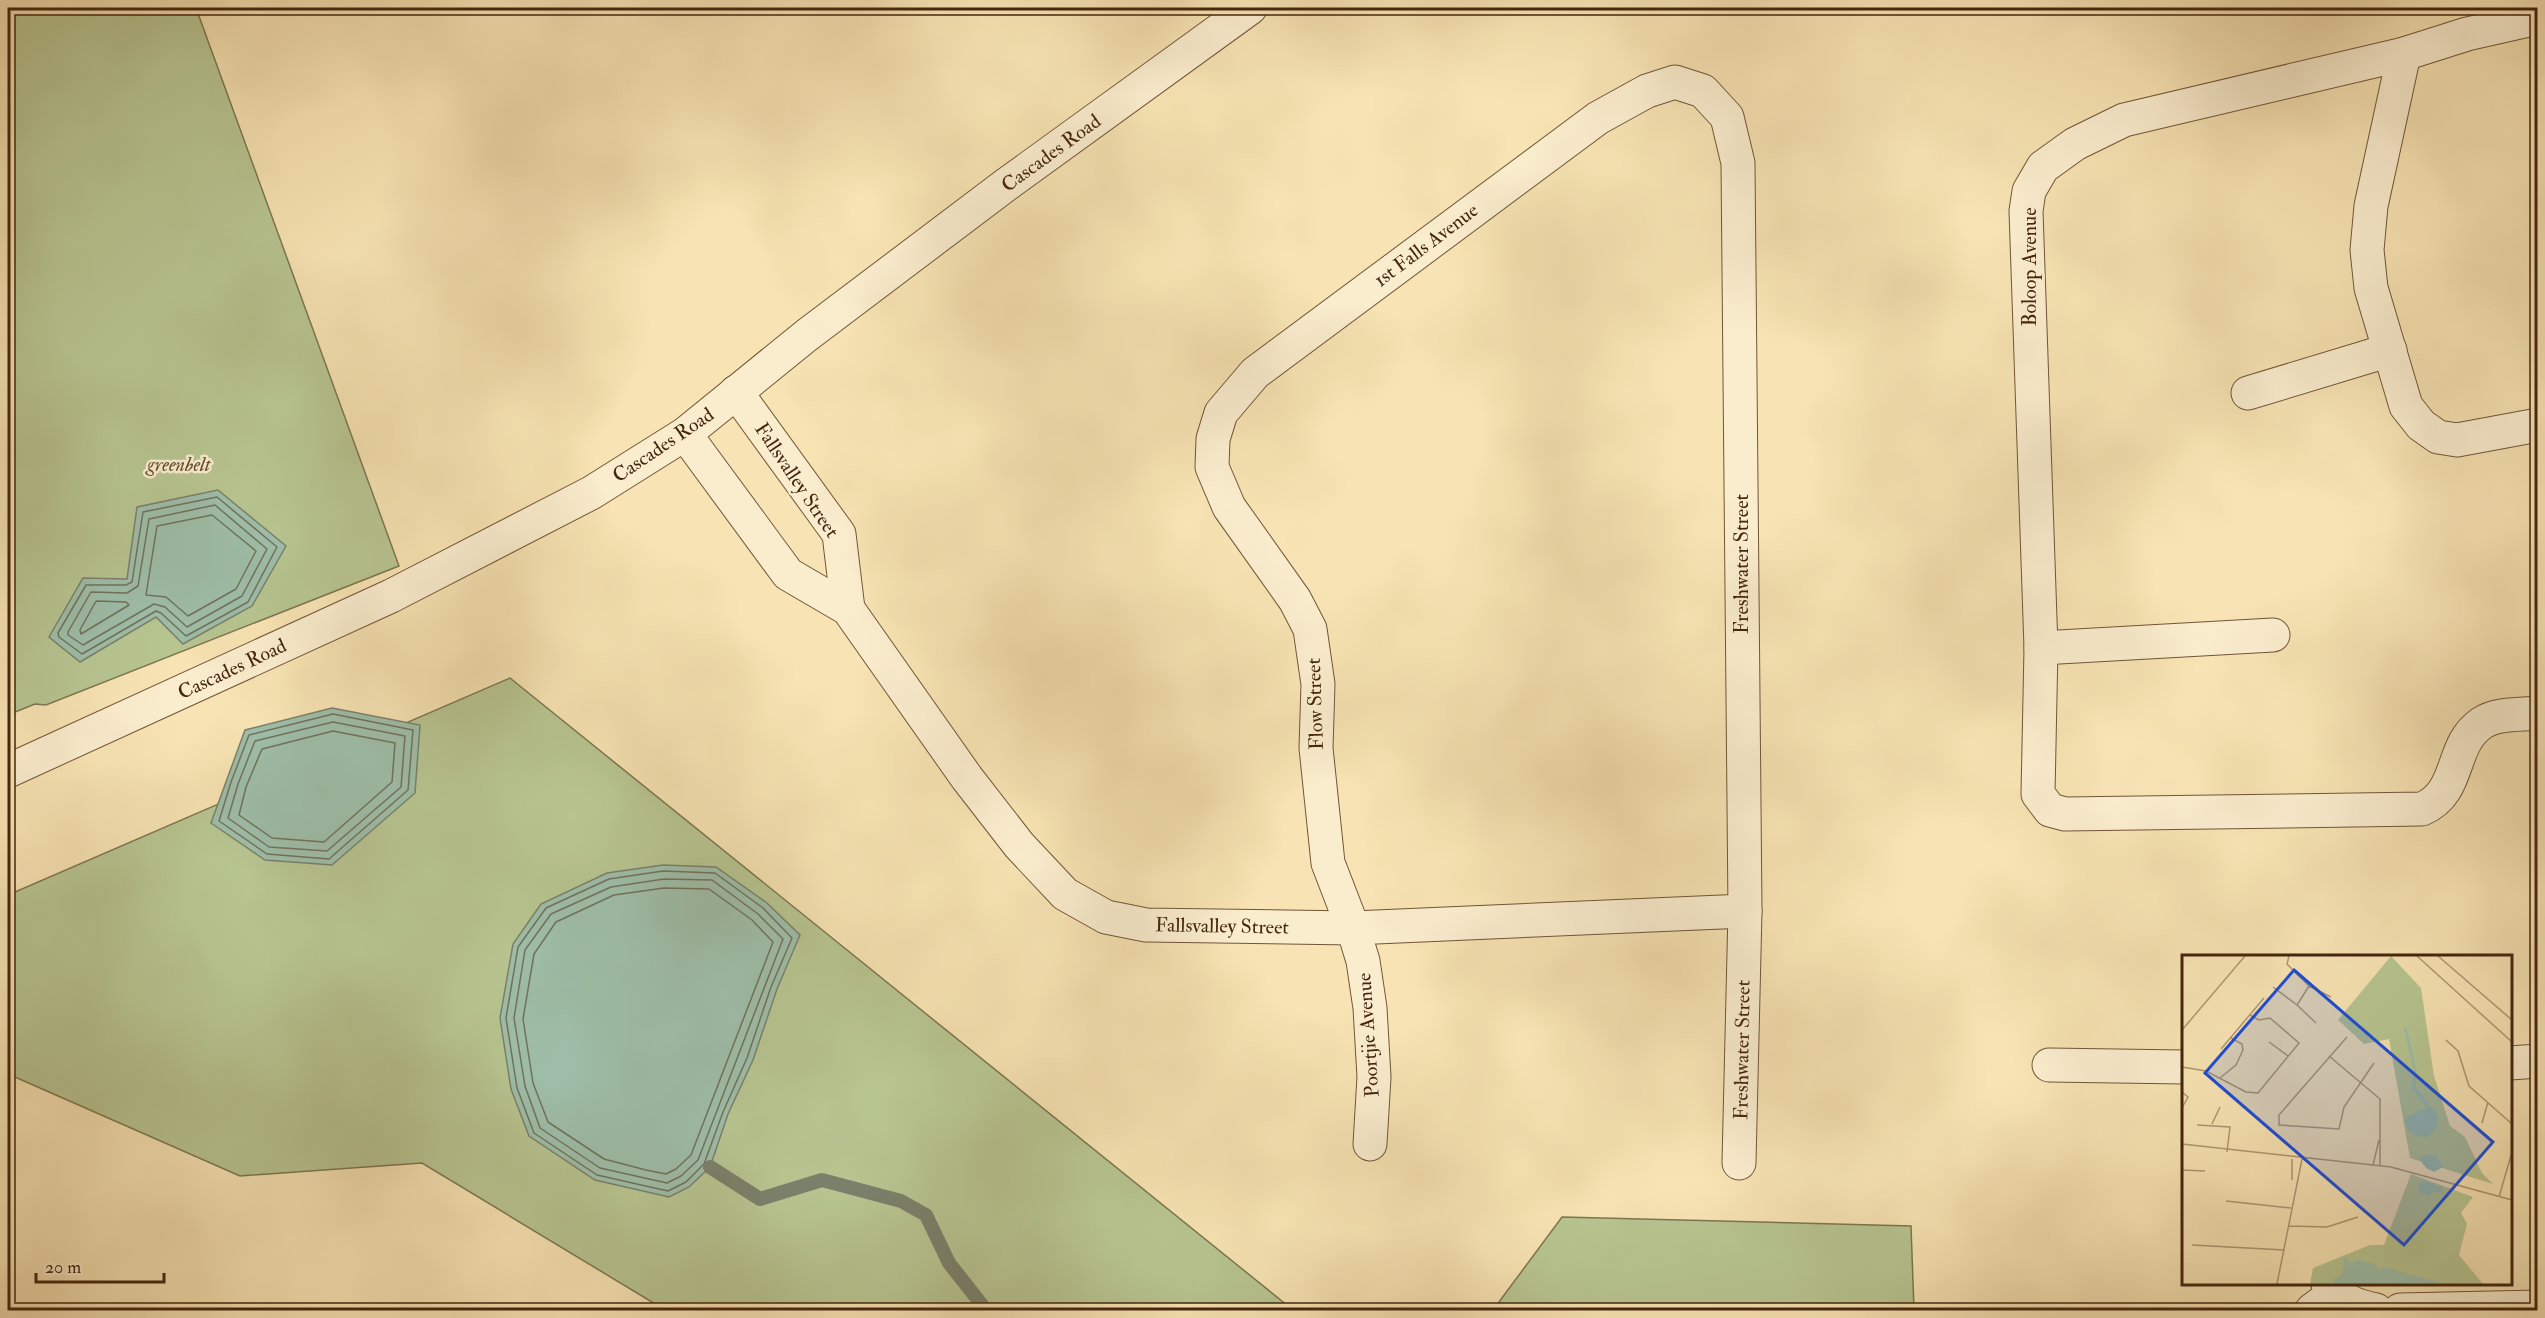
<svg xmlns="http://www.w3.org/2000/svg" width="2545" height="1318" viewBox="0 0 2545 1318" font-family="'IM FELL Double Pica',serif">
<style>
.green{fill:#b7c591;stroke:#7e7650;stroke-width:1.5}
.water{fill:#9ebea9;stroke:#7a816b;stroke-width:1.5}
.lines{fill:none;stroke-linecap:round;stroke-linejoin:round}
.shore{stroke:#71725c;stroke-width:1.5}
.stream{stroke:#7a816b;stroke-width:14}
.minor-casing{stroke:#715537;stroke-width:35}
.minor{stroke:#faedce;stroke-width:33}
.labels{text-anchor:middle;dominant-baseline:central;stroke-width:5;stroke-linejoin:round;paint-order:stroke}
.street-label{font-size:20px;fill:#44260e;stroke:#faedce}
.park-label{font-size:20px;font-style:italic;fill:#614e2f;stroke:#faedce}
.inset-river{fill:none;stroke:#9ebea9;stroke-width:3}
.inset-road{fill:none;stroke:#af9771;stroke-width:1.5}
.view{fill:#1d4ed8;fill-opacity:0.15;stroke:#1d4ed8;stroke-width:3}
.inset-edge{fill:none;stroke:#44260e;stroke-width:3}
</style>
<rect width="100%" height="100%" fill="#f7e3b3"/>
<filter id="stains"><feTurbulence type="fractalNoise" baseFrequency=".00333" numOctaves="4"/><feColorMatrix values="0 0 0 0 .2 0 0 0 0 .09 0 0 0 0 .02 0 0 0 .5 -.17"/></filter>
<radialGradient id="worn" r=".72"><stop offset=".6" stop-color="#630" stop-opacity="0"/><stop offset="1" stop-color="#630" stop-opacity=".3"/></radialGradient>
<g class="green">
<path d="M 8,8 L 196,8 L 399,566 L 46,705 L 35,704 L 8,715 Z"/>
<path d="M 510,678 L 1293,1310 L 665,1310 L 422,1163 L 240,1176 L 8,1074 L 8,895 Z"/>
<path d="M 1562,1217 L 1911,1226 L 1914,1310 L 1493,1310 Z"/>
</g>
<g class="water">
<path d="M 218,490 L 286,546 L 252,606 L 183,644 L 156,617 L 80,662 L 49,637 L 83,578 L 127,579 L 137,507 Z"/>
<path d="M 332,708 L 420,725 L 415,793 L 332,865 L 265,860 L 211,823 L 245,730 Z"/>
<path d="M 663,865 L 716,867 L 767,903 L 800,935 L 777,989 L 753,1060 L 728,1114 L 710,1167 L 689,1187 L 669,1197 L 595,1180 L 529,1136 L 511,1089 L 500,1018 L 513,944 L 541,904 L 607,873 Z"/>
</g>
<g class="lines">
<g class="shore">
<path d="M 217,497 L 277,547 L 248,602 L 186,636 L 161,613 L 156,611 L 82,654 L 59,637 L 58,633 L 86,585 L 126,585 L 132,582 L 143,512 Z"/>
<path d="M 215,505 L 267,549 L 242,596 L 187,627 L 165,607 L 154,604 L 83,645 L 68,635 L 68,632 L 91,592 L 127,593 L 138,586 L 149,519 Z"/>
<path d="M 212,515 L 256,551 L 236,589 L 188,616 L 166,597 L 146,595 L 157,526 Z"/>
<path d="M 96,601 L 126,602 L 129,605 L 81,634 L 80,630 Z"/>
<path d="M 333,714 L 413,730 L 408,790 L 329,859 L 267,854 L 219,821 L 231,782 L 249,735 Z"/>
<path d="M 333,722 L 405,736 L 401,787 L 327,851 L 269,847 L 228,818 L 238,784 L 255,741 Z"/>
<path d="M 333,731 L 395,743 L 392,782 L 324,842 L 272,838 L 239,815 L 246,787 L 262,749 Z"/>
<path d="M 663,871 L 715,873 L 763,908 L 792,938 L 771,987 L 747,1058 L 723,1112 L 704,1164 L 686,1182 L 668,1191 L 597,1175 L 534,1133 L 517,1088 L 506,1018 L 518,947 L 546,908 L 609,879 Z"/>
<path d="M 664,879 L 712,880 L 758,914 L 783,939 L 698,1160 L 681,1176 L 667,1183 L 600,1168 L 540,1128 L 525,1086 L 514,1018 L 525,950 L 551,914 L 611,887 Z"/>
<path d="M 664,888 L 709,889 L 752,920 L 773,942 L 691,1155 L 676,1169 L 666,1174 L 646,1170 L 604,1159 L 548,1122 L 533,1083 L 523,1019 L 534,954 L 556,922 L 614,895 Z"/>
</g>
<path class="stream" d="M 710,1167 L 760,1199 L 822,1180 L 901,1201 L 926,1215 L 949,1263 L 986,1310"/>
<defs>
<g id="minor">
<path d="M 2538,18 L 2467,34 L 2404,54 L 2124,120 L 2075,144 L 2043,167 L 2029,191 L 2026,211 L 2041,648 L 2038,794 L 2050,810 L 2065,814 L 2422,809 C 2462,792 2449,745 2482,723 C 2497,713 2520,715 2538,713"/>
<path d="M 2404,54 L 2371,206 L 2367,250 L 2371,288 L 2406,406 L 2421,425 L 2438,437 L 2457,440 L 2538,425"/>
<path d="M 736,392 L 839,534 L 848,609"/>
<path d="M 2248,393 L 2390,350"/>
<path d="M 685,434 L 788,574 L 848,609 L 967,778 L 1019,845 L 1065,894 L 1106,917 L 1146,925 L 1353,928 L 1745,911"/>
<path d="M 2041,648 L 2273,635"/>
<path d="M 8,771 L 391,596 L 591,493 L 685,434 L 807,335 L 1007,184 L 1250,8"/>
<path d="M 2510,1063 L 2538,1061"/>
<path d="M 2049,1065 L 2184,1067"/>
<path d="M 1370,1144 L 1374,1077 L 1370,1008 L 1363,961 L 1353,928 L 1328,863 L 1316,748 L 1318,684 L 1310,629 L 1295,600 L 1229,507 L 1212,467 L 1213,439 L 1221,413 L 1255,373 L 1598,118 L 1647,91 L 1675,82 L 1703,91 L 1727,117 L 1738,163 L 1745,911 L 1739,1163"/>
<path d="M 2328,1284 C 2341,1300 2356,1306 2376,1310"/>
<path d="M 2312,1310 L 2335,1293"/>
<path d="M 2400,1310 L 2538,1307"/>
</g>
</defs>
<use href="#minor" class="minor-casing"/>
<use href="#minor" class="minor"/>
</g>
<g class="labels">
<g class="street-label">
<text transform="translate(1051 153) rotate(-36)">Cascades Road</text>
<text transform="translate(1426 245) rotate(-37)">1st Falls Avenue</text>
<text transform="translate(2029 267) rotate(-90)">Boloop Avenue</text>
<text transform="translate(663 445) rotate(-34)">Cascades Road</text>
<text transform="translate(797 480) rotate(56)">Fallsvalley Street</text>
<text transform="translate(1741 564) rotate(-90)">Freshwater Street</text>
<text transform="translate(232 669) rotate(-25)">Cascades Road</text>
<text transform="translate(1315 704) rotate(-92)">Flow Street</text>
<text transform="translate(1222 926) rotate(1)">Fallsvalley Street</text>
<text transform="translate(1368 1035) rotate(-94)">Poortjie Avenue</text>
<text transform="translate(1742 1050) rotate(-89)">Freshwater Street</text>
</g>
<g class="park-label">
<text x="179" y="464">greenbelt</text>
</g>
</g>
<g transform="translate(2182 955)">
<rect width="330" height="330" fill="#f7e3b3"/>
<path d="M 209,1 L 239,33 L 252,121 L 268,171 L 283,182 L 300,218 L 311,229 L 228,203 L 207,84 L 182,89 L 156,65 ZM 229,219 L 291,242 L 279,258 L 285,269 L 277,300 L 301,329 L 128,329 L 131,313 L 188,290 L 202,290 Z" fill="#b7c591"/>
<path d="M 248,151 L 255,158 L 256,171 L 246,182 L 234,181 L 225,174 L 223,163 ZM 243,200 L 254,200 L 261,212 L 252,217 L 244,213 L 238,205 ZM 243,226 L 260,233 L 261,237 L 251,237 L 245,241 L 238,237 L 236,228 ZM 162,302 L 169,308 L 176,305 L 193,309 L 197,315 L 202,312 L 260,328 L 153,329 L 152,325 L 161,319 Z" fill="#9ebea9"/>
<path class="inset-river" d="M 223,72 L 233,115 L 232,133 L 246,151"/>
<path class="inset-road" d="M 107,1 L 105,9 L 127,31 L 115,50 L 134,68M 235,1 L 330,87M 256,1 L 330,65M 127,31 L 149,42M 91,32 L 115,50M 0,75 L 63,1M 165,82 L 97,160 L 97,170 L 157,174 L 162,152 L 192,108M 264,85 L 276,96 L 287,131 L 330,169M 87,87 L 106,101M 39,94 L 82,43M 147,101 L 198,144 L 198,210M 0,112 L 24,116 L 64,137 L 76,138 L 117,88 L 88,63 L 77,65 L 68,60M 38,123 L 54,110 L 61,95 L 60,89 L 49,83M 0,137 L 6,142 L 0,153M 300,168 L 306,147M 30,169 L 38,152M 15,170 L 48,172 L 45,197M 0,189 L 209,212 L 330,245M 191,210 L 197,185M 0,215 L 23,216M 110,225 L 110,204M 317,242 L 330,197M 44,246 L 109,253M 107,271 L 145,272 L 176,262M 10,290 L 102,295M 95,329 L 120,204"/>
<path class="view" d="M 112,15 L 311,187 L 222,290 L 23,118 Z"/>
<rect width="330" height="330" class="inset-edge"/>
</g>
<rect width="2545" height="1318" fill="none" stroke="#f7e3b3" stroke-width="30"/>
<rect x="9" y="9" width="2527" height="1300" fill="none" stroke="#44260e" stroke-width="3"/>
<rect x="15" y="15" width="2515" height="1288" fill="none" stroke="#44260e" stroke-width="1.5"/>
<path d="M36 1273v9h128v-9" fill="none" stroke="#44260e" stroke-width="3"/>
<text x="45" y="1273" font-size="18" fill="#44260e" stroke="#faedce" stroke-width="4.5" paint-order="stroke">20 m</text>
<rect width="100%" height="100%" filter="url(#stains)"/>
<rect width="100%" height="100%" fill="url(#worn)"/>
</svg>
